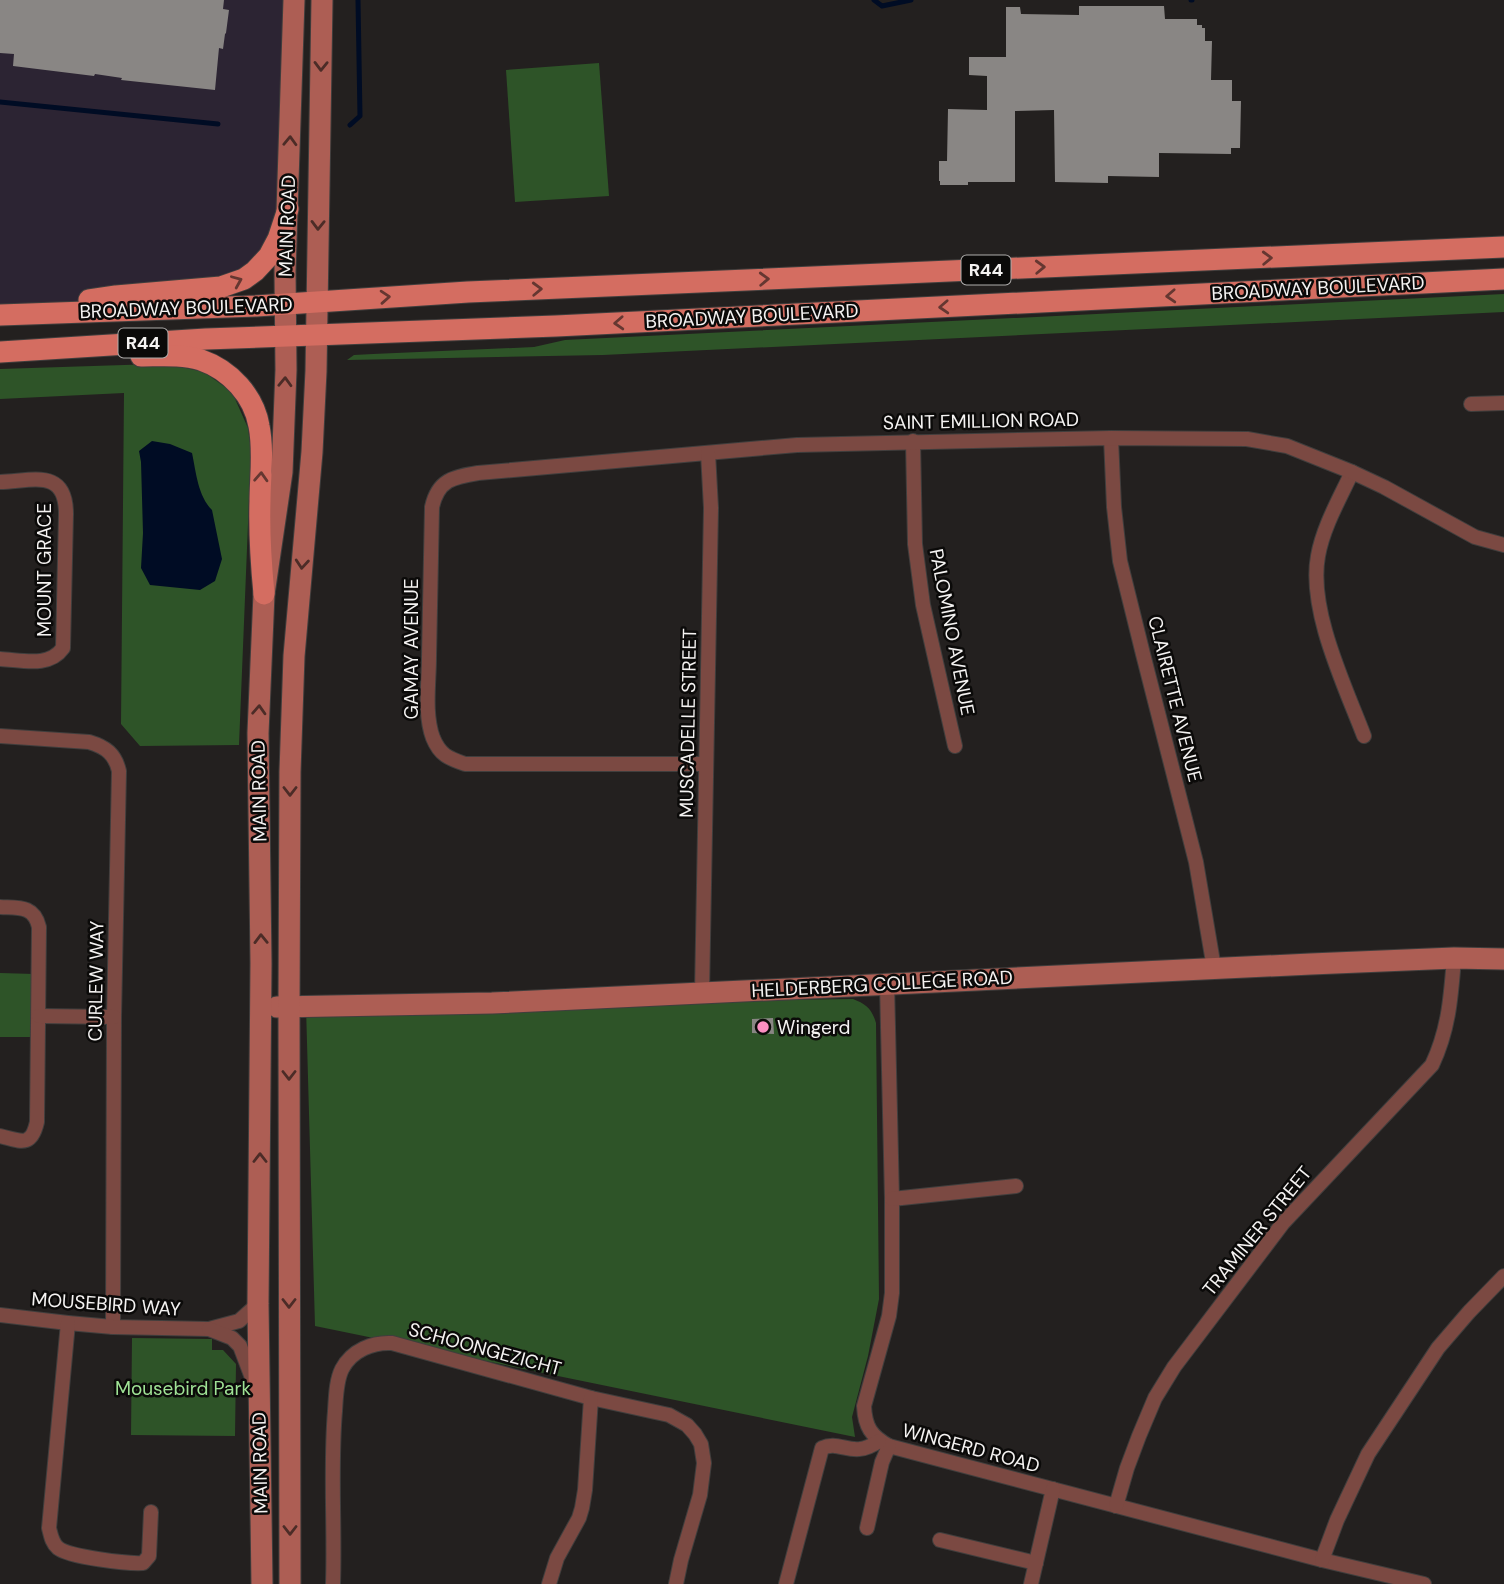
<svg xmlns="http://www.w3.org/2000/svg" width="1504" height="1584" viewBox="0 0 1504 1584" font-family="'DM Sans',sans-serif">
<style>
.commercial{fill:#2c2433}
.green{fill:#2e5428}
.water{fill:#000c24}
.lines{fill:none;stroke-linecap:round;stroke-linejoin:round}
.stream{stroke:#000c24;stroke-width:5}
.building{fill:#898684}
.street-casing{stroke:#403e3d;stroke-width:16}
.secondary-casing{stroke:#403e3d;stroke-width:23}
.primary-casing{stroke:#403e3d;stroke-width:23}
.street{stroke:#7b4942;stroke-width:14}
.secondary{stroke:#ad5e54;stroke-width:21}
.primary{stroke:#d46d61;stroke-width:21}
.oneway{stroke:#4c2c27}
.oneway2{stroke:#653731}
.poi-dot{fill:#fc8fc2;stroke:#0b0a09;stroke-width:2.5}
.labels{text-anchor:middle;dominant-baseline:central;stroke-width:5;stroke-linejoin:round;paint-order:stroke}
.shield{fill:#0b0a09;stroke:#afadac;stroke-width:2}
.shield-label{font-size:18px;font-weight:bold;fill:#f5f3f2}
.street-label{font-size:19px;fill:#f5f3f2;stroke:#0b0a09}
.poi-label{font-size:19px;fill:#f5f3f2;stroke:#0b0a09;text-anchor:start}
.park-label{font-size:19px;fill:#9fe295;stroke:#0b0a09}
</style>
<rect width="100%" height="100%" fill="#23201f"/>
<path class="commercial" d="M 0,0 L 293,0 L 286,209 L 273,249 L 222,285 L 0,310 Z"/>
<g class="green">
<path d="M 599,63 L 609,196 L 515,202 L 506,70 Z"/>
<path d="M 1504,294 L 1504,312 L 603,355 L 347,360 L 354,355 L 373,354 L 534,347 L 565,340 Z"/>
<path d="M 155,364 L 177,366 L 204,372 L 232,392 L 248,428 L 251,450 L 239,745 L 140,746 L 121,724 L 124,393 L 0,399 L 0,369 Z"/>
<path d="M 0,973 L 34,974 L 33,1037 L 0,1037 Z"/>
<path d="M 853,999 C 866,1004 872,1009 876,1023 L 879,1299 L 868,1356 L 852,1417 L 855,1437 L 315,1326 L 306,1007 Z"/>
<path d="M 132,1338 L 212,1339 L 212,1350 L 223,1350 L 236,1364 L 235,1436 L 131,1435 Z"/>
</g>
<path class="water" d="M 152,441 L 170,444 L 192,453 C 196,472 198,496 212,510 L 222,559 L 215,581 L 200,590 L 150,585 L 141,568 L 143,533 L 141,462 L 139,451 Z"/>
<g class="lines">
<g class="stream">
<path d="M 874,0 L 882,6 L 911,0"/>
<path d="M 1191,0 L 1192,0"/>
<path d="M 0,102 L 218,124"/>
<path d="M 350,125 L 360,116 L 358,0"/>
</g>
</g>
<g class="building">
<path d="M 0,0 L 224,0 L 223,9 L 229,10 L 226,33 L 225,34 L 223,49 L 219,48 L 215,90 L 121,80 L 122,78 L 95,74 L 94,76 L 13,66 L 14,54 L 0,53 Z"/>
<path d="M 1079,6 L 1164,6 L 1165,19 L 1197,19 L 1197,25 L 1202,25 L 1202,28 L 1205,28 L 1205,41 L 1212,41 L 1211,80 L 1232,80 L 1232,101 L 1241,101 L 1240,148 L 1231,148 L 1231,154 L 1159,153 L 1159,177 L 1108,176 L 1108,183 L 1055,182 L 1054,110 L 1015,111 L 1015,182 L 968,182 L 968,185 L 940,185 L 940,181 L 939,181 L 939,161 L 947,161 L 948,109 L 987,110 L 987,76 L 969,75 L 969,57 L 1006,57 L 1006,7 L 1020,7 L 1021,14 L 1079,15 Z"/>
<path d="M 773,1018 L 774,1034 L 752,1033 L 752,1019 Z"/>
</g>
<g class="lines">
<defs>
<g id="street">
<path d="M 1471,404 L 1504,403"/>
<path d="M 1111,438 L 1114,507 L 1120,561 L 1143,654 L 1196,862 L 1214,968"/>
<path d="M 913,441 L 915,544 L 923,605 L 955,746"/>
<path d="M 1352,472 C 1340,498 1323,527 1318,556 C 1308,610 1345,686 1364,736"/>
<path d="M 0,482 C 33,481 66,468 66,514 L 63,648 C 49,668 22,660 0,659"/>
<path d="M 0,736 L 89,742 C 106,747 115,754 119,771 L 114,1017 L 113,1327"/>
<path d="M 706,764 L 465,764 C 448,758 440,755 433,738 C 424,714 429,683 429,657 C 430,607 431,557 432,507 C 438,480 453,477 478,473 L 797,445 L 1111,438 L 1247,439 L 1287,446 L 1352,472 L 1384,487 L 1475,537 L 1504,545"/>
<path d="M 0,907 C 18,908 34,905 39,927 L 37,1122 C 31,1148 21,1141 0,1136"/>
<path d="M 887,984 L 892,1199 L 892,1293 L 889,1316 L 864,1406 C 865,1427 871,1436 889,1446 L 1322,1560 L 1424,1584"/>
<path d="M 702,993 L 711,508 L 708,453"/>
<path d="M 39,1016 L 114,1017"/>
<path d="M 892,1199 L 1016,1186"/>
<path d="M 0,1315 L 68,1323 L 113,1327 L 209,1329 L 239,1321 L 258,1304"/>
<path d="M 68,1323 L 49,1528 C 51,1536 52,1543 58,1548 C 69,1557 128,1564 143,1563 L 149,1556 L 151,1512"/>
<path d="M 209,1329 L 232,1338 L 240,1346 L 254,1383"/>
<path d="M 1116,1506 L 1127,1468 L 1139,1436 L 1155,1398 L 1174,1367 L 1283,1223 L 1432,1065 C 1449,1029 1451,996 1454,958"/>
<path d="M 867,1528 L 882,1462 L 889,1446"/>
<path d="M 940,1540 L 1036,1563"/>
<path d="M 1322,1560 L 1337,1520 L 1368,1454 L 1438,1348 L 1469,1312 L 1504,1276"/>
<path d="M 333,1584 C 335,1526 330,1469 335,1411 C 336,1397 336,1381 342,1369 C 352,1350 373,1342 392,1343 L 591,1398 L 669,1415 L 687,1425 L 695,1434 L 701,1444 L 704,1463 L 700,1495 L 681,1560 L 676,1584"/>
<path d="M 549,1584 L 557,1558 L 579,1518 L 582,1508 L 585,1490 L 591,1398"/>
<path d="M 786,1584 L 822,1448 C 841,1439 852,1460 879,1441"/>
<path d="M 1031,1584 L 1053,1489"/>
</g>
<g id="secondary">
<path d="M 277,1007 L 492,1003 L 1311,964 L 1454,958 L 1504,959"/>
<path d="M 262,1584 L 258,1304 L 261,963 L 258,733 L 264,594 L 282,472 L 286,370 L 285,271 L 294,0"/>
<path d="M 290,1584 L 289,1007 L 290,772 L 294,656 L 312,452 L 316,371 L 322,0"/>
</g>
<g id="primary">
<path d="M 89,300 L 116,296 L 221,287 L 244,279 L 255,271 L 269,256 L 278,239 L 288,209"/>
<path d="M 0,315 L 256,306 L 468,292 L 1504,247"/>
<path d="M 0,352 L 206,339 L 556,326 L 1504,279"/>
<path d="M 141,356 C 160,356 182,354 201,360 C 230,370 254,396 259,426 C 264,451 260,477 260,502 C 259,533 261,563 264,594"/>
</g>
</defs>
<use href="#street" class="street-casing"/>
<use href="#secondary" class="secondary-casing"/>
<use href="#primary" class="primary-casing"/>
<use href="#street" class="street"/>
<use href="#secondary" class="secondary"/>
<use href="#primary" class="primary"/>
</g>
<defs><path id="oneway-chevron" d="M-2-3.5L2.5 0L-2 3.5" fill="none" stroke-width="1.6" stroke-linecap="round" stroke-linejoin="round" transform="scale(1.75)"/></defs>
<g class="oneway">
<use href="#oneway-chevron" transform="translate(321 66) rotate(91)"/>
<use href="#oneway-chevron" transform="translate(290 141) rotate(-88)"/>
<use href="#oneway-chevron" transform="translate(318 225) rotate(91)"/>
<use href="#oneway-chevron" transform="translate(285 382) rotate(-88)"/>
<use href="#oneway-chevron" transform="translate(302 564) rotate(95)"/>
<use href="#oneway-chevron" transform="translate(259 710) rotate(-87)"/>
<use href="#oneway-chevron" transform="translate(290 791) rotate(90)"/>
<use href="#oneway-chevron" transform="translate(261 939) rotate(-91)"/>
<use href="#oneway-chevron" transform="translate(289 1075) rotate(90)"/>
<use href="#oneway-chevron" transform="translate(260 1158) rotate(-90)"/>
<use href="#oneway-chevron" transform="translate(289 1303) rotate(90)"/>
<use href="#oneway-chevron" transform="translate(290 1530) rotate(90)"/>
</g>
<g class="oneway2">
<use href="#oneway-chevron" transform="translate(1267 258) rotate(-2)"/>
<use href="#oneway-chevron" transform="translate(1040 267) rotate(-2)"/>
<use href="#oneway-chevron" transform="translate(764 279) rotate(-2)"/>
<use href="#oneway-chevron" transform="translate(237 281) rotate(-23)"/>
<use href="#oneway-chevron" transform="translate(537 289) rotate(-2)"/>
<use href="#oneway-chevron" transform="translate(1171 296) rotate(177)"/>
<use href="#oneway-chevron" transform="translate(385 297) rotate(-4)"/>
<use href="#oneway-chevron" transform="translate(944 307) rotate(177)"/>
<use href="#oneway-chevron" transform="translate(619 323) rotate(177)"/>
<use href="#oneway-chevron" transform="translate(261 477) rotate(-87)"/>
</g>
<circle class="poi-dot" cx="763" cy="1027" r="7"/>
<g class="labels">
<g class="shield">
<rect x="961.5" y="255.5" width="49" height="29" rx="5"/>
<rect x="118.5" y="328.5" width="49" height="29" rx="5"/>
</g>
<g class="shield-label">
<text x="986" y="270">R44</text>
<text x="143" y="343">R44</text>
</g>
<g class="street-label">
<text transform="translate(287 226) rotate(-88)">MAIN ROAD</text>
<text transform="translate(1318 288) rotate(-3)">BROADWAY BOULEVARD</text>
<text transform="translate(186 308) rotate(-2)">BROADWAY BOULEVARD</text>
<text transform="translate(752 316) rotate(-3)">BROADWAY BOULEVARD</text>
<text transform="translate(981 421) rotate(-1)">SAINT EMILLION ROAD</text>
<text transform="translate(44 570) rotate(-90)">MOUNT GRACE</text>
<text transform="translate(952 632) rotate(79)">PALOMINO AVENUE</text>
<text transform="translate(411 649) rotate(-90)">GAMAY AVENUE</text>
<text transform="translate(1175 699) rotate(76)">CLAIRETTE AVENUE</text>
<text transform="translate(688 723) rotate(-89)">MUSCADELLE STREET</text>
<text transform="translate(259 791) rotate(-91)">MAIN ROAD</text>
<text transform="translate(96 981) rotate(-89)">CURLEW WAY</text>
<text transform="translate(882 984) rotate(-3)">HELDERBERG COLLEGE ROAD</text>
<text transform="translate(1257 1231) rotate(-51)">TRAMINER STREET</text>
<text transform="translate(106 1304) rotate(4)">MOUSEBIRD WAY</text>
<text transform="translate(485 1349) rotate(15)">SCHOONGEZICHT</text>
<text transform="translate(971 1448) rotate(15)">WINGERD ROAD</text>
<text transform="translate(260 1463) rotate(-91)">MAIN ROAD</text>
</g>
<g class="poi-label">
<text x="777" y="1027">Wingerd</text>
</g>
<g class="park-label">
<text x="183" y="1388">Mousebird Park</text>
</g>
</g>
</svg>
